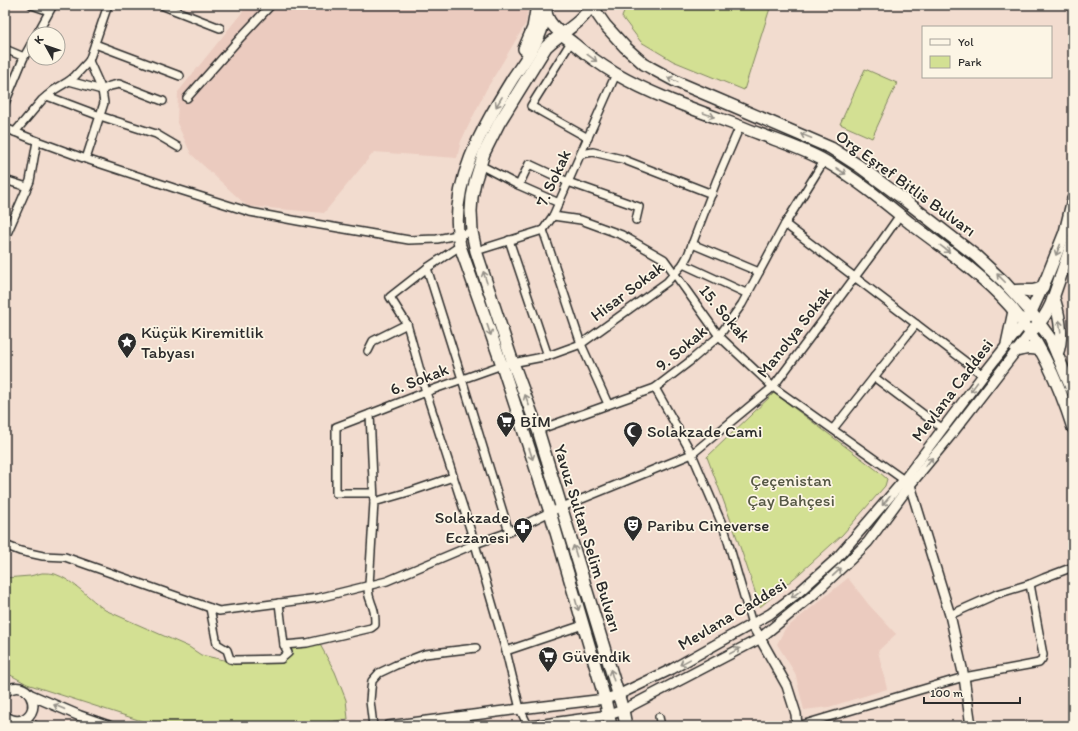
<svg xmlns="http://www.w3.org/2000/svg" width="1078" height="731" viewBox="0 0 1078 731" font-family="Itim,sans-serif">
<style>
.built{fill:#ebcbbf}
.green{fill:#d3e093;stroke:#7f865f}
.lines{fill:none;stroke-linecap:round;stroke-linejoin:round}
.minor-casing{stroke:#2b2b2b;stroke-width:10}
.tertiary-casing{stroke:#2b2b2b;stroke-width:12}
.secondary-casing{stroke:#2b2b2b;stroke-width:14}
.minor{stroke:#fcf5e5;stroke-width:7}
.tertiary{stroke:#fcf5e5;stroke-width:9}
.secondary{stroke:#fcf5e5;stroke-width:11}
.oneway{stroke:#949088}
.labels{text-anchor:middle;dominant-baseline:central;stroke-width:3.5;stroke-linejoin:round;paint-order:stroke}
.street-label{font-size:17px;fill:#2b2b2b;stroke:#fcf5e5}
.poi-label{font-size:17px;fill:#2b2b2b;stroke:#fcf5e5;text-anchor:start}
.park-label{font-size:17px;fill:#555845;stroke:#fcf5e5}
</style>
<rect width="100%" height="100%" fill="#f2dccf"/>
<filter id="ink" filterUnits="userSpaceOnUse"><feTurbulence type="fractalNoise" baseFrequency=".025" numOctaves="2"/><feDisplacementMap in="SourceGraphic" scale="8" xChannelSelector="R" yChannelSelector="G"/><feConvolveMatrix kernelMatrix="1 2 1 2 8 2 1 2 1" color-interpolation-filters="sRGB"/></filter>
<g filter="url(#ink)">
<g class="built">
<path d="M 248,5 L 528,5 L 526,23 L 486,90 L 461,141 L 457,158 L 374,152 L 324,213 L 247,206 L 191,154 L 177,123 L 178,92 Z"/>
<path d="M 848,578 L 869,605 L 896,634 L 878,651 L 887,689 L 829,707 L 804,710 L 795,673 L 777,644 L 785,629 Z"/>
</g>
<g class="green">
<path d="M 627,5 L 771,5 L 744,90 L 673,61 L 641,42 L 622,17 Z"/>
<path d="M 865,69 L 897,83 L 872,138 L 840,124 Z"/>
<path d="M 774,393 L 878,471 L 887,479 L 885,486 L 842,535 L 800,573 L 760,607 C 744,556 726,506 707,457 Z"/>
<path d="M 42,573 C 46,573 51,573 55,574 C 73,580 90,599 105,610 L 189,647 L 201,655 L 224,660 L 286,659 L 292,651 L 290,644 L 318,641 L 335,672 L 346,700 L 348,719 L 304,726 L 157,726 L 27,684 L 5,672 L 5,578 L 30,576 Z"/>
</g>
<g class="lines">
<defs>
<g id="minor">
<path d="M 32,5 L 49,11"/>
<path d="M 161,5 L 220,28"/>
<path d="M 37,34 L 53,5"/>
<path d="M 571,42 L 531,106 L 588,138"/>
<path d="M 95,44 L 180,76"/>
<path d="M 5,49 L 24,57"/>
<path d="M 69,81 L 102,90 L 110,86 L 119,84 L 163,101"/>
<path d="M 47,96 L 100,116 L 156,134 L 178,147"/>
<path d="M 187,98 L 241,37 L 271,5"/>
<path d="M 5,103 L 24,57 L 34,39"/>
<path d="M 5,128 L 37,141 L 86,159 L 180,190 L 250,212 L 298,221 L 409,240 L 437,239 L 472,232"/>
<path d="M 15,132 L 42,100 L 54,90 L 69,81 L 75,76 L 89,61 L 108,5"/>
<path d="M 581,154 L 593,152 L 622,159 L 712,194"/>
<path d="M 86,159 L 104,103 L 102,90 L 89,61"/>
<path d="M 480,165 L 516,184 L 559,203"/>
<path d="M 5,180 L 27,187"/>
<path d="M 519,185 L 529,164 L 568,182 L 639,207 L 636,220"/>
<path d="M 553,216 L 581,220 L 622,235 L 664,259 L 719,336 L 773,387 L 904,480"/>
<path d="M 785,224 L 983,375"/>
<path d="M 543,230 L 581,344 L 608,404"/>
<path d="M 5,238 L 30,181 L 37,141"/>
<path d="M 509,240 L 548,356"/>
<path d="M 692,244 L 759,272"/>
<path d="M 460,246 L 427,268 L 390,297 L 407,324 L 426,392 L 475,544 L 506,651 L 520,709 L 528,726"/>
<path d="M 476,251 L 543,230 L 553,216 L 616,74"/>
<path d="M 683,264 L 748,294"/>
<path d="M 427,268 L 462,379 L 509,532"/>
<path d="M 368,351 L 373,341 L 407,324"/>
<path d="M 874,377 L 943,429"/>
<path d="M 655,388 L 692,454 L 725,531 L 752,624"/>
<path d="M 833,429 L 916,324"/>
<path d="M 538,430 L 655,388 L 689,362 L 719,336 L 742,304 L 785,224 L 824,161"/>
<path d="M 373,493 L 336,493 L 336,427 L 370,414 L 426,392 L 502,365 L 548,356 L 581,344 L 667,282 L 683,264 L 688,255 L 716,182 L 740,126"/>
<path d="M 374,502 L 412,491 L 453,477"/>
<path d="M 5,545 L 20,551 L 43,556 L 65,557 L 219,611 L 318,598 L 387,581 L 475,544 L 509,532 L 550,512 L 692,454 L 773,387 L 876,249 L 900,215"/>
<path d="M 210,608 L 217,644 L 227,650 L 230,659 L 234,660 L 281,659 L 288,653 L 284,645 L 279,603"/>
<path d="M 950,615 L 997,594 L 1030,584 L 1044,578 L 1073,567"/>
<path d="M 284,645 L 307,643 L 371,628 L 375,625 C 375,621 375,616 374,611 C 372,602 366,595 369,585 L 374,502 L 370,414"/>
<path d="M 506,651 L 583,625"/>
<path d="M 659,717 L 661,726"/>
<path d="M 373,726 L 370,701 L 371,689 L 372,681 L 379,673 L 396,665 L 425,654 L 476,648"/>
<path d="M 798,726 L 964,677 L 1039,663 L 1042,659 L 1043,655 L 1030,584"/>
</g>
<g id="tertiary">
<path d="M 908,483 L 910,485 L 950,615 L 964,677 L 971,726"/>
<path d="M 752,624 L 787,686 L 796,714 L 797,726"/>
<path d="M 5,692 C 26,675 46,710 22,720 C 16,722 10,720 5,716"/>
<path d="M 31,695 L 80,716 L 109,726"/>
<path d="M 19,721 L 34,726"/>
<path d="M 388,726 L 520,709 L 605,699 L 618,695 L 672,669 L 770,614 L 799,592 L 836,559 L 904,480 L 983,375 L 1024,323"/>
<path d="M 530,726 L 609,715 L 623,710 L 759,639 L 813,595 L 850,560 L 868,542 L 910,485 L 951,435 L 1030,333"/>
</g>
<g id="secondary">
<path d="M 547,5 C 547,7 546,10 546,12 C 548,25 564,36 573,43 C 587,55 601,65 616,74 C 661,100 712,115 760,134 C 781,142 804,149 825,161 C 855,178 883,201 910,223 C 945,249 981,274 1010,306 C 1039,339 1060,387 1073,428"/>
<path d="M 591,5 C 582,24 561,32 546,47 L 499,123 L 484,153 L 475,182 L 472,197 L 471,211 L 472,232 L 476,251 L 513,363 L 538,430 L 623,710 L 626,726"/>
<path d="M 591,5 L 605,25 L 625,47 L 644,64 L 651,68 L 677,82 L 717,99 L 831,148 L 859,166 L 898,195 L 976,256 L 1004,282 L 1031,312 L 1050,338 L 1073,392"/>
<path d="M 546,13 C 545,19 543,25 541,31 C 535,48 523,63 513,78 C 483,127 447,186 460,246 L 502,365 L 550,512 L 605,699 L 611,726"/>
<path d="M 524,49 L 533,28 L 537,5"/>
<path d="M 1013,291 C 1024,288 1030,294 1043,287"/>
<path d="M 1054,298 C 1059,314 1064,338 1057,354"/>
<path d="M 1027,318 L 1031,312 L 1047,277 L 1065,232 L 1073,199"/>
<path d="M 1035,328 C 1042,321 1047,313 1051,304 L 1073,240"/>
<path d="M 1007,344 L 1014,311"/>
<path d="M 1016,351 C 1024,349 1031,347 1039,350"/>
</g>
</defs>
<use href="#minor" class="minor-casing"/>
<use href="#tertiary" class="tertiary-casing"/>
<use href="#secondary" class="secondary-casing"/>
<use href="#minor" class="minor"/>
<use href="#tertiary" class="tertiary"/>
<use href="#secondary" class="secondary"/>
</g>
<defs><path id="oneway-shaft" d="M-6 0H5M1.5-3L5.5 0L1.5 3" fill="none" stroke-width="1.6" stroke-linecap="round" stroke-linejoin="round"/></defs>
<g class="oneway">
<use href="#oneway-shaft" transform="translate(592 58) rotate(36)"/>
<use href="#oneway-shaft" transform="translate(673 80) rotate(-155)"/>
<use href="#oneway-shaft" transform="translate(499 102) rotate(121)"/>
<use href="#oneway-shaft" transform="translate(709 115) rotate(20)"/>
<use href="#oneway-shaft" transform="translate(806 136) rotate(-158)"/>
<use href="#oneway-shaft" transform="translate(841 171) rotate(33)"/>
<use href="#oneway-shaft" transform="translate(945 249) rotate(37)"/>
<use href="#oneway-shaft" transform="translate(1058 250) rotate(112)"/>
<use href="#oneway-shaft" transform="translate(485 277) rotate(-108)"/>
<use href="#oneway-shaft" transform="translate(1001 278) rotate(-135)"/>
<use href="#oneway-shaft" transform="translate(1060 326) rotate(-97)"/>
<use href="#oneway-shaft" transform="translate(489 330) rotate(71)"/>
<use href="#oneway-shaft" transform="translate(974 387) rotate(126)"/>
<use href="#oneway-shaft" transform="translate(527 400) rotate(-111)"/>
<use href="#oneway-shaft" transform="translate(531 454) rotate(72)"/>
<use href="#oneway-shaft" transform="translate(929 462) rotate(-51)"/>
<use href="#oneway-shaft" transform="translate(886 501) rotate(131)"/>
<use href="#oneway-shaft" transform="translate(575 551) rotate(-107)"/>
<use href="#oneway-shaft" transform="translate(837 572) rotate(-43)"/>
<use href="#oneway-shaft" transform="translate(796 594) rotate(142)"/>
<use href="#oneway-shaft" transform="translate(577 605) rotate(74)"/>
<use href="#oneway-shaft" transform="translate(735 651) rotate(-28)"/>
<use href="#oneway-shaft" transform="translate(685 662) rotate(151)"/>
<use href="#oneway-shaft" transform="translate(612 675) rotate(-107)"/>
<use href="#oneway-shaft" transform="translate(59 707) rotate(-157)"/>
</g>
</g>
<defs>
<symbol id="sight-pin" viewBox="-11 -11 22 30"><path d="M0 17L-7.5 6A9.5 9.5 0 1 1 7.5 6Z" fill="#2b2b2b" stroke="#fcf5e5"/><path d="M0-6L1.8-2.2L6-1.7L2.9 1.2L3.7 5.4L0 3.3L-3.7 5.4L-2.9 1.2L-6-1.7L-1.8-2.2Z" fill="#fff"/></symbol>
<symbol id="supermarket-pin" viewBox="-11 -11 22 30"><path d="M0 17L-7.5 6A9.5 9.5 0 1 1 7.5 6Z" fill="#2b2b2b" stroke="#fcf5e5"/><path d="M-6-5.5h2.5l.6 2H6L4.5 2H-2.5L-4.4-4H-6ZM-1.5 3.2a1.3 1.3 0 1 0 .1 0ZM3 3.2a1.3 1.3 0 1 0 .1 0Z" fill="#fff"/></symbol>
<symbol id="mosque-pin" viewBox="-11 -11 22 30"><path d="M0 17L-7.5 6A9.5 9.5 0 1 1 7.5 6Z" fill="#2b2b2b" stroke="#fcf5e5"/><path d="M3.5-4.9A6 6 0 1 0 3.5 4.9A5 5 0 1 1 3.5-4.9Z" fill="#fff"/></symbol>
<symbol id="theatre-pin" viewBox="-11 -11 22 30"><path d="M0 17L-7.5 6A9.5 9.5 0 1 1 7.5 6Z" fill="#2b2b2b" stroke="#fcf5e5"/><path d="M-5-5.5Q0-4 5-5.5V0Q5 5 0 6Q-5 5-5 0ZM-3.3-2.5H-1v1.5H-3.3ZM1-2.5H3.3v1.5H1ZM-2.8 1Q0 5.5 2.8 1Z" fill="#fff"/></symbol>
<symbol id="pharmacy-pin" viewBox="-11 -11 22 30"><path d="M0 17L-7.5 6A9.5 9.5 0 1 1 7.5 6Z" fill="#2b2b2b" stroke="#fcf5e5"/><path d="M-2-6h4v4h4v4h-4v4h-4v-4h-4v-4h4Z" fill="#fff"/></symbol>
</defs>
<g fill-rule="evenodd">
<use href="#sight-pin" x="116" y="331" width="22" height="30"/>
<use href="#supermarket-pin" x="495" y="410" width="22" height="30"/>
<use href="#mosque-pin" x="622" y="420" width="22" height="30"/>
<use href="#theatre-pin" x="622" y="514" width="22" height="30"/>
<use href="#pharmacy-pin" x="512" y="516" width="22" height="30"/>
<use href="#supermarket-pin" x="537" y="645" width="22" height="30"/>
</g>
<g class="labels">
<g class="street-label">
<text transform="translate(553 178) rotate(-65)">7. Sokak</text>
<text transform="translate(906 183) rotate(36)">Org Eşref Bitlis Bulvarı</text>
<text transform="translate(627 291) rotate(-37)">Hisar Sokak</text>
<text transform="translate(725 313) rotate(50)">15. Sokak</text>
<text transform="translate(794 332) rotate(-52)">Manolya Sokak</text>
<text transform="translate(681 348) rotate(-40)">9. Sokak</text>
<text transform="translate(419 379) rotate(-21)">6. Sokak</text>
<text transform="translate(952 390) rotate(-53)">Mevlana Caddesi</text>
<text transform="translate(588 538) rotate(73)">Yavuz Sultan Selim Bulvarı</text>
<text transform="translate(732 614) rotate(-31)">Mevlana Caddesi</text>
</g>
<g class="poi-label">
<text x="141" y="332">Küçük Kiremitlik<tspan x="141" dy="20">Tabyası</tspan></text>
<text x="520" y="421">BİM</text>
<text x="647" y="431">Solakzade Cami</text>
<text x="509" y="517" text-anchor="end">Solakzade<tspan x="509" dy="20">Eczanesi</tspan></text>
<text x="647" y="525">Paribu Cineverse</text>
<text x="562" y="656">Güvendik</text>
</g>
<g class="park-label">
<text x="791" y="480">Çeçenistan<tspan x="791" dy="20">Çay Bahçesi</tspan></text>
</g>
</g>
<rect width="1078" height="731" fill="none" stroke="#fcf5e5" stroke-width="20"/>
<rect x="10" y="10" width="1058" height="711" fill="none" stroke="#2b2b2b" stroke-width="1.5" filter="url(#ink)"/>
<rect x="922" y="26" width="130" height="52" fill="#fcf5e5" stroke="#a8a49b"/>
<rect x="930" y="39" width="20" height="6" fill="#fcf5e5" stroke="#a8a49b"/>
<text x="958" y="46" font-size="12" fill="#2b2b2b">Yol</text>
<rect x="930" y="56" width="20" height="12" fill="#d3e093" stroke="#a8a49b"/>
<text x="958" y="66" font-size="12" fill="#2b2b2b">Park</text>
<g transform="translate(46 46) rotate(310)"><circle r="19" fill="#fcf5e5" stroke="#a8a49b"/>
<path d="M0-3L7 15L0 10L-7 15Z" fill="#2b2b2b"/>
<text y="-6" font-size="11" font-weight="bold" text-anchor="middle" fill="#2b2b2b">K</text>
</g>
<path d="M924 697v6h96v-6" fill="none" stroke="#2b2b2b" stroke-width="2"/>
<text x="930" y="697" font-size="12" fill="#2b2b2b" stroke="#fcf5e5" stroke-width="3" paint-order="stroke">100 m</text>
</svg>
